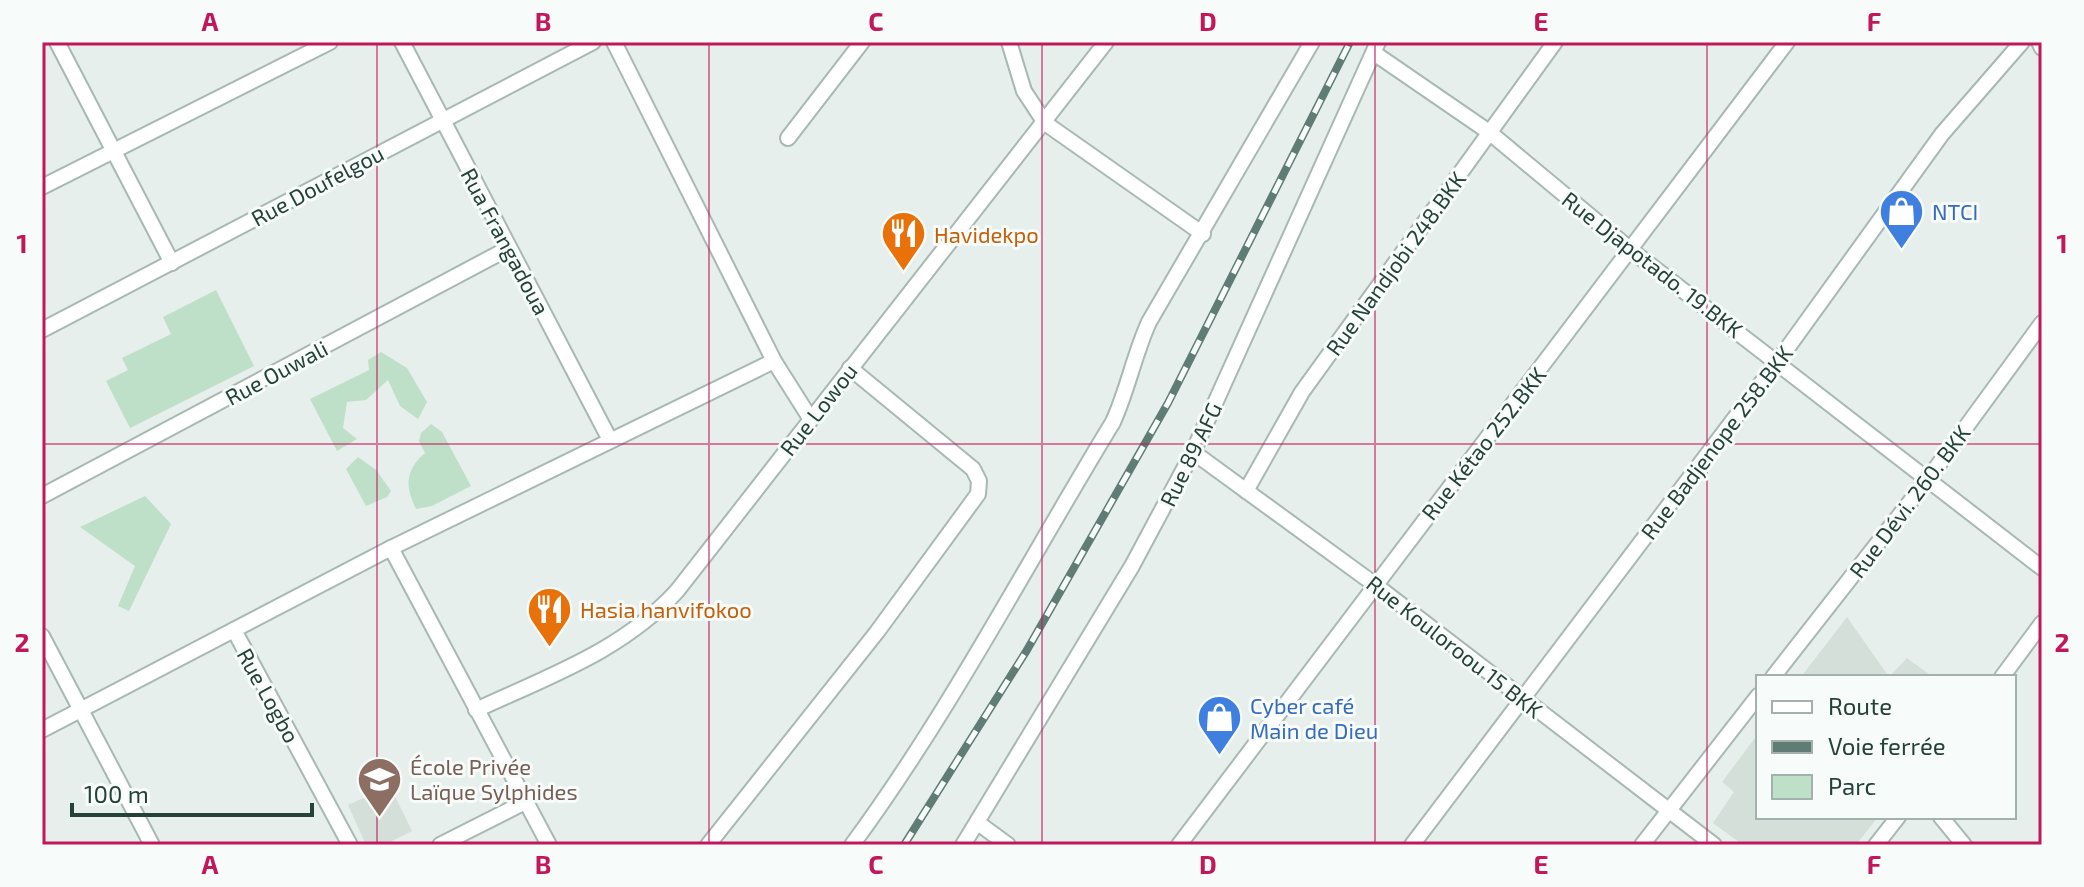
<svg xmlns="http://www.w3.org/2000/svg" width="2084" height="887" viewBox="0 0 2084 887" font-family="'Exo 2',sans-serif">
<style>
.built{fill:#d4dfda}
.green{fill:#bfe0c8}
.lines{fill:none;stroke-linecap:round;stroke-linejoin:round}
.street-casing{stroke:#a8b8b2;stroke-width:18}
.street{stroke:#fff;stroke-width:14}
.rail-casing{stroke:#5f7d75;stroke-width:8}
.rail{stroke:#f7fbf9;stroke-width:5;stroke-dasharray:15;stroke-linecap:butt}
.grid{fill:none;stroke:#c2185b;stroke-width:2;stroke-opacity:0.55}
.labels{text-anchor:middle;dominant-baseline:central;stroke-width:6;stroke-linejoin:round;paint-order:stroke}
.street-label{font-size:22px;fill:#24423a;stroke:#f7fbf9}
.shop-label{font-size:22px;fill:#366cbe;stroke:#f7fbf9;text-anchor:start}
.food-label{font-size:22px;fill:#c56008;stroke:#f7fbf9;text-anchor:start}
.education-label{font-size:22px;fill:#785e54;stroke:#f7fbf9;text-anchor:start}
.neatline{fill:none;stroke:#c2185b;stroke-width:3}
.grid-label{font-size:26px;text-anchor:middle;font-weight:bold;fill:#c2185b}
</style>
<rect width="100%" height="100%" fill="#e6efeb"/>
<g class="built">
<path d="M 1847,617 L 1889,677 L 1907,658 L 1933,677 L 1801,677 Z"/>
<path d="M 1758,734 L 1758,817 L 1878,817 L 1856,845 L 1743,845 L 1713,823 L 1734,792 L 1722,782 Z"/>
<path d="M 390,786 L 412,831 L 384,845 L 366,845 L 348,805 Z"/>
</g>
<g class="green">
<path d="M 216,290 L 254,366 L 130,428 L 106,381 L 128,370 L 122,358 L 171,334 L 163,317 Z"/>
<path d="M 381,352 L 407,368 L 427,402 L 418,419 L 400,406 L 388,380 L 366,400 L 347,402 L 343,428 L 357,439 L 337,451 L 310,399 L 369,370 L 368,360 Z"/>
<path d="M 431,424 L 442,432 L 471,486 L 432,506 L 416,509 C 405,486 405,470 425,453 L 419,441 L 421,433 Z"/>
<path d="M 358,457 L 376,470 L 391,491 L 387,497 L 366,506 L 346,469 Z"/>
<path d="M 145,496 L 171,524 L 129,611 L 118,606 L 135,566 L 80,527 Z"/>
</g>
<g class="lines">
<defs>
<g id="street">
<path d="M 57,42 L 172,263"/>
<path d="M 402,42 L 610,440"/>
<path d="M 614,42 L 774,361 L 810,418"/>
<path d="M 1009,42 L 1024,91 L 1045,123 L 1203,234"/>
<path d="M 2039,42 L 2042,48"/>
<path d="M 1374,53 L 1489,132 L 1632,251 L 2042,568"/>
<path d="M 788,138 L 862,42"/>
<path d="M 42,187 L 330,42"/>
<path d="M 42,330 L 593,42"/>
<path d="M 1193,452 L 1374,584 L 1714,845"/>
<path d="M 1246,491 L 1302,392 L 1555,42"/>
<path d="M 42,496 L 509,248"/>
<path d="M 391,548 L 549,845"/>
<path d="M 234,630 L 350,845"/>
<path d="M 42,636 L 152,845"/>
<path d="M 1773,677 L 1928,479 L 2042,323"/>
<path d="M 2002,677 L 2042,623"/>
<path d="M 476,710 C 549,676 622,651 677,591 L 1106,42"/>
<path d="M 42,730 L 391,548 L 774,361"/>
<path d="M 1941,817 L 1964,845"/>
<path d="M 978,823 L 1008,845"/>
<path d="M 440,845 L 525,802"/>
<path d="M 708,845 L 877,632 L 978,494 L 979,481 L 973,469 L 850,368"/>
<path d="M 852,845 C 950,712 1027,563 1113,422 C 1128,389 1134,355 1149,322 L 1312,42"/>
<path d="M 963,845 L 1132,566 L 1193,452 L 1378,42"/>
<path d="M 1179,845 L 1787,42"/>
<path d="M 1412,845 L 1778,361 L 1942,134 L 2022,42"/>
<path d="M 1642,845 L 1758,696"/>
<path d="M 1876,845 L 1898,817"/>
</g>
</defs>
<use href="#street" class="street-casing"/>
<use href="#street" class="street"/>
<defs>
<path id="rail" d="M 904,845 L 1027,650 L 1168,403 L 1350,42"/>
</defs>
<use href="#rail" class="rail-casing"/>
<use href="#rail" class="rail"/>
</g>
<path class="grid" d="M 377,42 L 377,845M 709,42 L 709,845M 1042,42 L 1042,845M 1375,42 L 1375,845M 1707,42 L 1707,845M 42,444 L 2042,444"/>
<defs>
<symbol id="shop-pin" viewBox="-11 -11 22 30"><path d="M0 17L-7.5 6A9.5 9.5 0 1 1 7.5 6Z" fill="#3f7fe0" stroke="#f7fbf9"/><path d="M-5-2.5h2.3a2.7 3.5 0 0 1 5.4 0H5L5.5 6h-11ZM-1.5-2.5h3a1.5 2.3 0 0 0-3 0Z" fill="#fff"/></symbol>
<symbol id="restaurant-pin" viewBox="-11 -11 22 30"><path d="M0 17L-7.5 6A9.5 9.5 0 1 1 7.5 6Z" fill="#e8710a" stroke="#f7fbf9"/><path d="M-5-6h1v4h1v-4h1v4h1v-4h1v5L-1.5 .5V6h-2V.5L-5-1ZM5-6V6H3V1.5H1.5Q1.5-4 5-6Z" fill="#fff"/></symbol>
<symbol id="school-pin" viewBox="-11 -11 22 30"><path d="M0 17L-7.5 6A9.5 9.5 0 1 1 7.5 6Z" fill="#8d6e63" stroke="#f7fbf9"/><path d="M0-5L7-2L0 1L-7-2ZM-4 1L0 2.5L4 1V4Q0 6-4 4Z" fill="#fff"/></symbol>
</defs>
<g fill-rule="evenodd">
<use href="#shop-pin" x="1876" y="186" width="51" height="69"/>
<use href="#restaurant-pin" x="878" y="208" width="51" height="69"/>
<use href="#restaurant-pin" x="524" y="584" width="51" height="69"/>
<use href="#shop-pin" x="1194" y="692" width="51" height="69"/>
<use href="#school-pin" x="354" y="754" width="51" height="69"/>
</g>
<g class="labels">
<g class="street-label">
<text transform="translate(317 185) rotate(-28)">Rue Doufelgou</text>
<text transform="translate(506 241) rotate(62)">Rua Frangadoua</text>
<text transform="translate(1395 263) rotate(-54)">Rue Nandjobi 248.BKK</text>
<text transform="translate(1653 264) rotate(38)">Rue Djapotado. 19.BKK</text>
<text transform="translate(276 372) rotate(-28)">Rue Ouwali</text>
<text transform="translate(818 409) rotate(-52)">Rue Lowou</text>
<text transform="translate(1716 442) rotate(-53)">Rue Badjenope 258.BKK</text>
<text transform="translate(1483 443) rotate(-52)">Rue Kétao 252.BKK</text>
<text transform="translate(1190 454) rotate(-64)">Rue 89 AFG</text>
<text transform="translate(1909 501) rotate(-53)">Rue Dévi. 260. BKK</text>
<text transform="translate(1455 646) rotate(38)">Rue Kouloroou 15 BKK</text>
<text transform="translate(269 695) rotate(61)">Rue Logbo</text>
</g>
<g class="shop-label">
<text x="1932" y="211">NTCI</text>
<text x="1250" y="705">Cyber café<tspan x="1250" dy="25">Main de Dieu</tspan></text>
</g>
<g class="food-label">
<text x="934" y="234">Havidekpo</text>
<text x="580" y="609">Hasia hanvifokoo</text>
</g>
<g class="education-label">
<text x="410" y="766">École Privée<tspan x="410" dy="25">Laïque Sylphides</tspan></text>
</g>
</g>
<rect width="2084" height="887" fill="none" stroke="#f7fbf9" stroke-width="88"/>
<rect x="1756" y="675" width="260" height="144" fill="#f7fbf9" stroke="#a3b1ad" stroke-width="2"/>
<rect x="1772" y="701" width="40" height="12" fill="#ffffff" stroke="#a3b1ad" stroke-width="2"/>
<text x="1828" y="715" font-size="24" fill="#24423a">Route</text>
<rect x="1772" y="741" width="40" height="12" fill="#5f7d75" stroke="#a3b1ad" stroke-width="2"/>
<text x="1828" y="755" font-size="24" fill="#24423a">Voie ferrée</text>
<rect x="1772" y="775" width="40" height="24" fill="#bfe0c8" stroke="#a3b1ad" stroke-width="2"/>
<text x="1828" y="795" font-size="24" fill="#24423a">Parc</text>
<path d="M72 803v12h240v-12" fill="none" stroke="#24423a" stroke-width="4"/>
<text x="84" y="803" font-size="24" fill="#24423a" stroke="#f7fbf9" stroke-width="6" paint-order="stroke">100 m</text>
<rect x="44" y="44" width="1996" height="799" class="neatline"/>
<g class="grid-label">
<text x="210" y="31">A</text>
<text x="543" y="31">B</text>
<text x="876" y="31">C</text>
<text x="1208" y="31">D</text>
<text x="1541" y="31">E</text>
<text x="1874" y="31">F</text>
<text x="22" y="253">1</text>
<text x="2062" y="253">1</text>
<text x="22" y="652">2</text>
<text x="2062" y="652">2</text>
<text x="210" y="874">A</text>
<text x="543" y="874">B</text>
<text x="876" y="874">C</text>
<text x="1208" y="874">D</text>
<text x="1541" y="874">E</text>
<text x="1874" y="874">F</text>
</g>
</svg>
